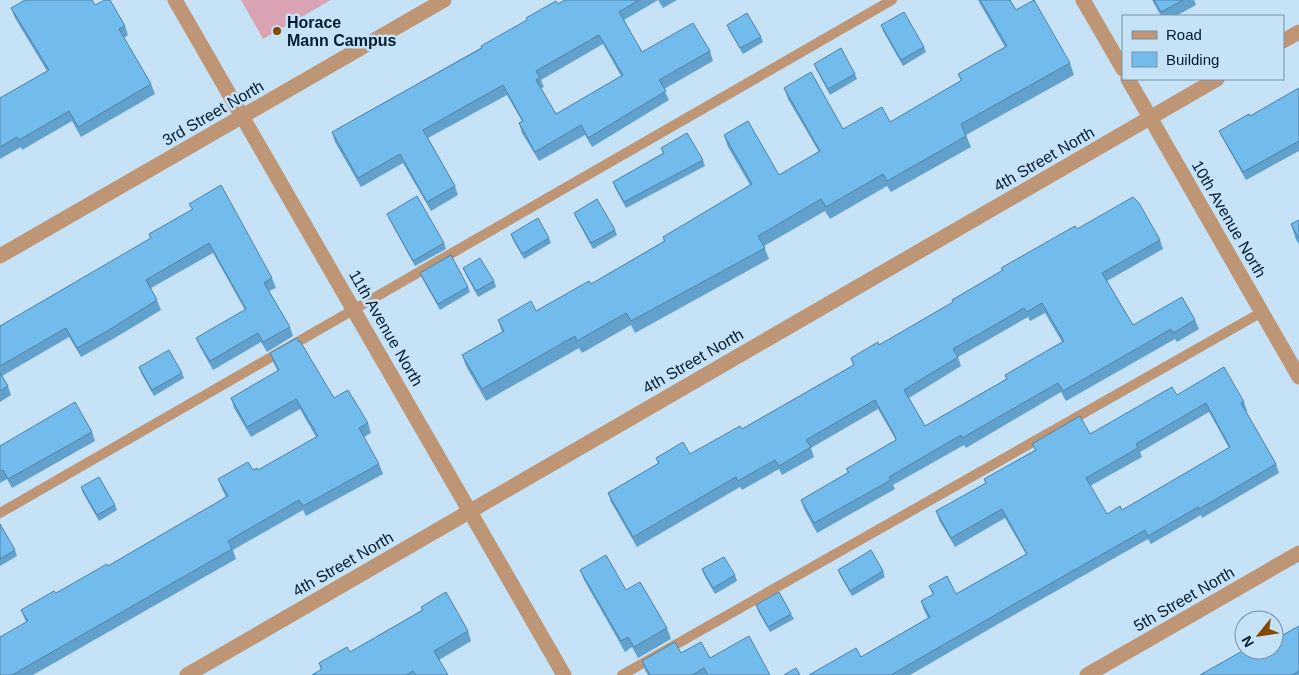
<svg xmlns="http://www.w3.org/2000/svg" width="1299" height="675" viewBox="0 0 1299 675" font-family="Helvetica,sans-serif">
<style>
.green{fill:#daa3b3}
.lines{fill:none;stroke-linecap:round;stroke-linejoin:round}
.service{stroke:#be9575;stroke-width:10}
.minor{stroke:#be9575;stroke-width:15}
.wall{fill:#62a1cc;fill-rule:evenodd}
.building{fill:#72bbed;stroke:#5083a6;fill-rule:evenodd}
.poi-dot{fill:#834700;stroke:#c6e2f6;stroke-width:2}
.labels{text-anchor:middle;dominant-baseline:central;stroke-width:5;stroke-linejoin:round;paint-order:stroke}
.poi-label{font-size:16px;font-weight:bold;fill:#001b2e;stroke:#c6e2f6;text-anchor:start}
.street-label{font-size:16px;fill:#001b2e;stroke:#c6e2f6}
</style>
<rect width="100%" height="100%" fill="#c6e2f6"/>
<path class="green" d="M 241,0 L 331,0 L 263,39 Z"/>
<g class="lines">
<g class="service">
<path d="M 0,513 L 892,0"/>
<path d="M 622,675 L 1262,312"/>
</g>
<g class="minor">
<path d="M 175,0 L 564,675"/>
<path d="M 1083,0 L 1123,69"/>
<path d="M 1283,41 L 1299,32"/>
<path d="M 1128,79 L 1299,377"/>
<path d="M 0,256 L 444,0"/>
<path d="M 187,675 L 1217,79"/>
<path d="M 1087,675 L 1299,553"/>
</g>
</g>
<g class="wall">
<path d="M 565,0 L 677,0 L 663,8 L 658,0 L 624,20 L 642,52 L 710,51 L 713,61 L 664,89 L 669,100 L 592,147 L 585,135 L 539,161 L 522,133 L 519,123 L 522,121 L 507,95 L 428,138 L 455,186 L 458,195 L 431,211 L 403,163 L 361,187 L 335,142 L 332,132 ZM 603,44 L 621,76 L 556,114 L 541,88 L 544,87 L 541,80 Z"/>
<path d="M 978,0 L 1010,0 L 1016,10 L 1070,63 L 1074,75 L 966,135 L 971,147 L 946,161 L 891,192 L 887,186 L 830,219 L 825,211 L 764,246 L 769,259 L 635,333 L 631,325 L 582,353 L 579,348 L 486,401 L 466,366 L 462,355 L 502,332 L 498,320 L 536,311 L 591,284 L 664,241 L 663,237 L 750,185 L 728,147 L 724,135 L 779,175 L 819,152 L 788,99 L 784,88 L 843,129 L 890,122 L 961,81 L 958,74 L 1005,47 Z"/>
<path d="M 1152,0 L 1194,0 L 1196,5 L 1176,16 L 1161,16 Z"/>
<path d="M 95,5 L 125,26 L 128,35 L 124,38 L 151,84 L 155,94 L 81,137 L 72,121 L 22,150 L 21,147 L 0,159 L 0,98 L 47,71 L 15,18 L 11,8 Z"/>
<path d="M 727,25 L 761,37 L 763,42 L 743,54 L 729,30 Z"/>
<path d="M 881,25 L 924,47 L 926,52 L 903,66 L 883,31 Z"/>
<path d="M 814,64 L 855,74 L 857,79 L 830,95 L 816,69 Z"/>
<path d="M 1299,88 L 1299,151 L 1246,180 L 1223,139 L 1219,131 L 1250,116 Z"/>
<path d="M 661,148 L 703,160 L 705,166 L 626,208 L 615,188 L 613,182 L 663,153 Z"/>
<path d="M 189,204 L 272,278 L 276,288 L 269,291 L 290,327 L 293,336 L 267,352 L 261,342 L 213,370 L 200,347 L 196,338 L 245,310 L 213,253 L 151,288 L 157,300 L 161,310 L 113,339 L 81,357 L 69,337 L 2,376 L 8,386 L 11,395 L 0,402 L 0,326 L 150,239 L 149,234 L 192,210 Z"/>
<path d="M 574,213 L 615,230 L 617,235 L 593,249 L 576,218 Z"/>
<path d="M 387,214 L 444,243 L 446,249 L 415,266 L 389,219 Z"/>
<path d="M 1299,220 L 1299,244 L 1296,240 L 1291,224 Z"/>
<path d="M 1077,229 L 1160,240 L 1163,249 L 1107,281 L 1133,325 L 1195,320 L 1199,329 L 1177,342 L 1175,339 L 1066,401 L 1061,392 L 966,448 L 964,445 L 893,485 L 895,489 L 817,533 L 804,509 L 801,500 L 848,473 L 846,469 L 896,440 L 878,409 L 811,448 L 814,457 L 782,475 L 779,469 L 742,490 L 740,487 L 637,547 L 611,502 L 608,493 L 658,464 L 656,458 L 690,454 L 742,429 L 853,365 L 851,358 L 879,345 L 953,302 L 952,300 L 1002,271 L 1001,268 ZM 1045,313 L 1062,342 L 1005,375 L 1006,379 L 925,426 L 909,398 L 961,366 L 958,357 L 1028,317 L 1030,321 Z"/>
<path d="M 511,234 L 549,238 L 551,243 L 524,259 L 513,240 Z"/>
<path d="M 463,268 L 494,281 L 496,287 L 478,297 L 465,273 Z"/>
<path d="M 420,273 L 468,287 L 470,292 L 440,310 L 422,278 Z"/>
<path d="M 270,353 L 368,423 L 371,433 L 364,437 L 379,464 L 383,474 L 306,516 L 303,510 L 233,550 L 236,559 L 33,675 L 0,675 L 26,622 L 21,610 L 56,593 L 108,566 L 226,497 L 222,489 L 218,479 L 253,470 L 258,470 L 316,437 L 300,409 L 251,437 L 234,408 L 231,398 L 278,371 L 274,364 Z"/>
<path d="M 139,367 L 182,373 L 184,378 L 154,396 L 141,373 Z"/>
<path d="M 1177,395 L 1244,402 L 1247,411 L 1246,411 L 1276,464 L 1279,473 L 1202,518 L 1201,515 L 1151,544 L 1148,539 L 1005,620 L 910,675 L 809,675 L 861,657 L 928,618 L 924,610 L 921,601 L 933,595 L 929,586 L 956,594 L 1026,554 L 1005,518 L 955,547 L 939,520 L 936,511 L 986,483 L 984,479 L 1035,450 L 1032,444 L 1090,434 ZM 1209,412 L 1229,448 L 1122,510 L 1107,514 L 1090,486 L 1142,457 L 1140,452 Z"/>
<path d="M 92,432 L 95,441 L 12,488 L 7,479 L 0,483 L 0,446 Z"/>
<path d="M 81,487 L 115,505 L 117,510 L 99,521 L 83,493 Z"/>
<path d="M 0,525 L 15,550 L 17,556 L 0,566 Z"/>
<path d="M 702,569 L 735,575 L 737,581 L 715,594 L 704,575 Z"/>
<path d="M 580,570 L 626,590 L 667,628 L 671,639 L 638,658 L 632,647 L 625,652 L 584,580 Z"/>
<path d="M 838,570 L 883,571 L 885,577 L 852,596 L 840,575 Z"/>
<path d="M 756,605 L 791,614 L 794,619 L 770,632 L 758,611 Z"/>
<path d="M 421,607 L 468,631 L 471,641 L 439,660 L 448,675 L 312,675 L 321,670 L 319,663 L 350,652 L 422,610 Z"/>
<path d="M 1299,626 L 1299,675 L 1200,675 L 1254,650 Z"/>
<path d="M 681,653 L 710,658 L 770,675 L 648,675 L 645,670 L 642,661 Z"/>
</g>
<g class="building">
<path d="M 25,0 L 92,0 L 95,5 L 105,0 L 110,0 L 125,26 L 119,29 L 151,84 L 78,127 L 69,111 L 19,140 L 17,137 L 0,147 L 0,98 L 49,70 L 11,8 Z"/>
<path d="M 565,0 L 639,0 L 619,12 L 642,52 L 693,23 L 710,51 L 659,80 L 666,91 L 588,138 L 581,125 L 535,152 L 519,123 L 523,121 L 503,85 L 423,130 L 455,186 L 427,202 L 400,154 L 358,178 L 332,132 L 482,48 L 481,46 L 527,20 L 526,18 L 556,1 L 558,4 ZM 599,35 L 623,75 L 556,114 L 536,80 L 540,78 L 536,71 Z"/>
<path d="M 980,0 L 1010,0 L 1016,10 L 1034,0 L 1070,63 L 961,124 L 966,136 L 942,150 L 887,181 L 883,174 L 826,207 L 821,199 L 758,236 L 765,248 L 631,321 L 626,313 L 577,341 L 575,336 L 482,389 L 462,355 L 504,331 L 498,320 L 531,301 L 536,311 L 589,281 L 591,284 L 665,241 L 663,237 L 752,184 L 724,135 L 748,121 L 779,175 L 820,151 L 784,88 L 811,72 L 843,129 L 882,107 L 890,122 L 962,80 L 958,74 L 1007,46 Z"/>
<path d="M 1154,0 L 1183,0 L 1161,12 Z"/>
<path d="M 904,12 L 924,47 L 901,60 L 881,25 Z"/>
<path d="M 747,13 L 761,37 L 740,48 L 727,25 Z"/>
<path d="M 841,48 L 855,74 L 828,89 L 814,64 Z"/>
<path d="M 1299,88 L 1299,141 L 1243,172 L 1219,131 L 1249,114 L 1250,116 Z"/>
<path d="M 687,133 L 703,160 L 624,202 L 613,182 L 664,153 L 661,148 Z"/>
<path d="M 221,185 L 272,278 L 264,283 L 290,327 L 263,342 L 258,333 L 210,361 L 196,338 L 246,309 L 209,243 L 146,280 L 157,300 L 109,330 L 77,348 L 66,328 L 0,366 L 0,326 L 151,238 L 149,234 L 193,209 L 189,204 Z"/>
<path d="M 417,196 L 444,243 L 413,261 L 387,214 Z"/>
<path d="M 1133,197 L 1139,203 L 1160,240 L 1102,273 L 1133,325 L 1182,297 L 1195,320 L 1173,333 L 1171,329 L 1063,391 L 1058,383 L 962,438 L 961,435 L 889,477 L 891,480 L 814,523 L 801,500 L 849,472 L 846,469 L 896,440 L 895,436 L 875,400 L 806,440 L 811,447 L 779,466 L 775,460 L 738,481 L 736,477 L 633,537 L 608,493 L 659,463 L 656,458 L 683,442 L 690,454 L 740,426 L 742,429 L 854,365 L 851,358 L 878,342 L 879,345 L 953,302 L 952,300 L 1003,270 L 1001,268 L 1075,226 L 1077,229 ZM 1042,303 L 1064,341 L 1005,375 L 1007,379 L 925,426 L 904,390 L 958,357 L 953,349 L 1024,308 L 1027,312 Z"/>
<path d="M 597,199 L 615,230 L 591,243 L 574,213 Z"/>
<path d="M 538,218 L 549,238 L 522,254 L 511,234 Z"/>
<path d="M 1299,220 L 1299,239 L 1291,224 Z"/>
<path d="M 451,255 L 468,287 L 438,304 L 420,273 Z"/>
<path d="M 480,258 L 494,281 L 476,291 L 463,268 Z"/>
<path d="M 297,338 L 299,342 L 300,341 L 334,398 L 348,390 L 368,423 L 359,428 L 379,464 L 303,506 L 299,500 L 228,541 L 232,549 L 12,675 L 0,675 L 0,637 L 28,621 L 21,610 L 54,591 L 56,593 L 107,564 L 108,566 L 228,496 L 218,479 L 248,462 L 253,470 L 257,468 L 258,470 L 318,436 L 296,399 L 247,427 L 231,398 L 279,370 L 270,353 Z"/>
<path d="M 169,350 L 182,373 L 152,390 L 139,367 Z"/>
<path d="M 1224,367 L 1244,402 L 1241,403 L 1276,464 L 1199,509 L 1198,507 L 1148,536 L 1145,530 L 1002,611 L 891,675 L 809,675 L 856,648 L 861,657 L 930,617 L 921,601 L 934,594 L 929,586 L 947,576 L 956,594 L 1027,554 L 1002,509 L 951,538 L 936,511 L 986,483 L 984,479 L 1036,450 L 1032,444 L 1080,416 L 1090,434 L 1172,387 L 1177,395 ZM 1206,403 L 1230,447 L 1122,510 L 1120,506 L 1107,514 L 1086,478 L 1138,448 L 1136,444 Z"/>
<path d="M 0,373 L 8,386 L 0,391 Z"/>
<path d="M 75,402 L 92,432 L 8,479 L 3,470 L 0,471 L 0,446 Z"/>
<path d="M 99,477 L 115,505 L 97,515 L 81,487 Z"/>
<path d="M 0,524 L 15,550 L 0,559 Z"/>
<path d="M 871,550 L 883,571 L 850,591 L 838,570 Z"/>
<path d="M 606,555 L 626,590 L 640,582 L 667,628 L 634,647 L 628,637 L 621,641 L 580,570 Z"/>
<path d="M 724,557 L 735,575 L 713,588 L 702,569 Z"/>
<path d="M 446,592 L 468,631 L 434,651 L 448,675 L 416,675 L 413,671 L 406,675 L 312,675 L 322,669 L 319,663 L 347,647 L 350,652 L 423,610 L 421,607 Z"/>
<path d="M 779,592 L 791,614 L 768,627 L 756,605 Z"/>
<path d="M 1299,626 L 1299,671 L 1292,675 L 1200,675 L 1244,650 L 1274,650 L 1274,640 Z"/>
<path d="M 749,636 L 770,675 L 708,675 L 704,668 L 692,675 L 650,675 L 642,661 L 675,642 L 681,653 L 701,642 L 710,658 Z"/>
<path d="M 796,668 L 800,675 L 784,675 Z"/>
</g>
<circle class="poi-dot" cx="277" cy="31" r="5"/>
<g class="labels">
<g class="poi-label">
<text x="287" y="22">Horace<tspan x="287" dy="18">Mann Campus</tspan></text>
</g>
<g class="street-label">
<text transform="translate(213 113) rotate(-30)">3rd Street North</text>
<text transform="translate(1044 159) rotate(-30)">4th Street North</text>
<text transform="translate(1229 219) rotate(60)">10th Avenue North</text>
<text transform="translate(386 328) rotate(60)">11th Avenue North</text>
<text transform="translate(693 361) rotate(-30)">4th Street North</text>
<text transform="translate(343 564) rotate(-30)">4th Street North</text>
<text transform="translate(1184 599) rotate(-30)">5th Street North</text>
</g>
</g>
<rect x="1122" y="15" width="162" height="65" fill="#c6e2f6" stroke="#7792a6"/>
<rect x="1132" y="31" width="25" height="8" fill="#be9575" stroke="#7792a6"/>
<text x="1166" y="40" font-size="15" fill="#001b2e">Road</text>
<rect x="1132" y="52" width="25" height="15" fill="#72bbed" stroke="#7792a6"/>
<text x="1166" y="65" font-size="15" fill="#001b2e">Building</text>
<g transform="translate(1259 635) rotate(240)"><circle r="24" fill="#c6e2f6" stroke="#7792a6"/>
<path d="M0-4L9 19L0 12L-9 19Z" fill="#834700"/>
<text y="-8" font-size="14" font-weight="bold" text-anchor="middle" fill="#001b2e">N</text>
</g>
</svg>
